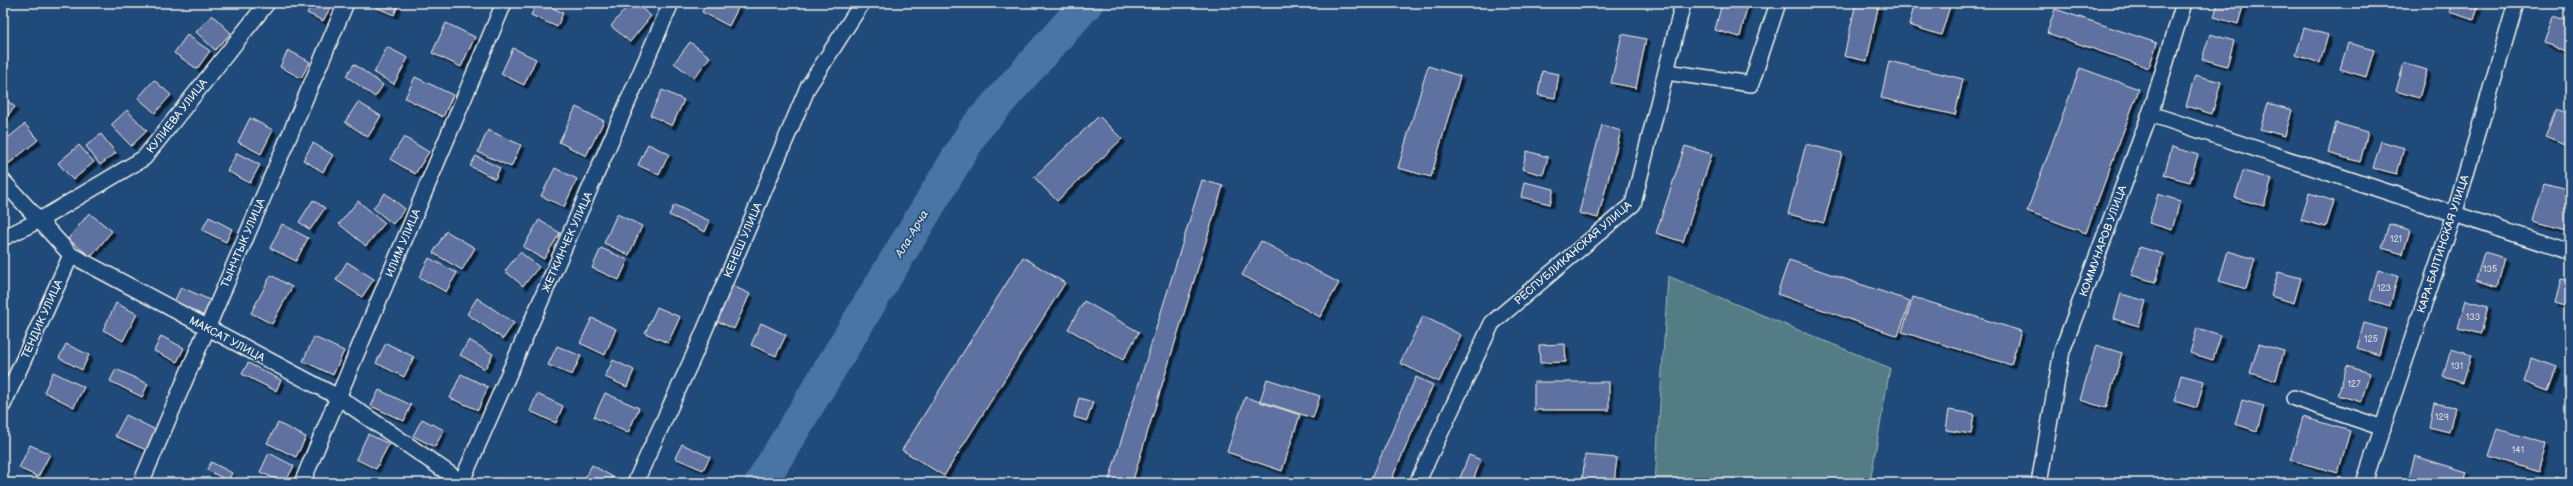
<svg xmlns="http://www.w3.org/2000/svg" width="2573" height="486" viewBox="0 0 2573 486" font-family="'Balsamiq Sans',sans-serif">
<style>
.green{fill:#527c84;stroke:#a3b6b6}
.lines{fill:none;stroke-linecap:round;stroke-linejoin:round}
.river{stroke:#4975a4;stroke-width:33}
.building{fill:#5f71a0;stroke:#f4f1e8;filter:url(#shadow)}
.minor-casing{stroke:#f4f1e8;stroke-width:18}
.minor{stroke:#1f4a7a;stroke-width:15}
.labels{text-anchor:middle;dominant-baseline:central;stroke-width:3;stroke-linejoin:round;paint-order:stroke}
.number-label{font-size:9px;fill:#cfd1d6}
.street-label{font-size:11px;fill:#f4f1e8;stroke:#1f4a7a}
.water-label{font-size:12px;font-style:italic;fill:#dadede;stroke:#1f4a7a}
</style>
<defs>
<filter id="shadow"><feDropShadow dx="3.5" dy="3.5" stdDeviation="0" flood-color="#0009"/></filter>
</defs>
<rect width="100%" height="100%" fill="#1f4a7a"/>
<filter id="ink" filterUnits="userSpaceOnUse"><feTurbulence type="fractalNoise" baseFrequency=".025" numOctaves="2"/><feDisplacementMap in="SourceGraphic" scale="8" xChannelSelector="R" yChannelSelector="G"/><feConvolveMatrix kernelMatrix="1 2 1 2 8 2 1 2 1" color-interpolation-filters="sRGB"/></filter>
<g filter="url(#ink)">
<path class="green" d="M 1668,276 L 1890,368 L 1870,483 L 1655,483 Z"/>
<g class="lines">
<path class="river" d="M 761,483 L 975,129 L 1087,3"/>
</g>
<g class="building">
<path d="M 313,3 L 333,3 L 323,21 L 307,13 Z"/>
<path d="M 377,3 L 399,3 L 394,15 L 375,7 Z"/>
<path d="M 537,3 L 543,3 L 563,13 L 557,27 L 531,15 Z"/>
<path d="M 630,3 L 635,3 L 651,16 L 630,42 L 611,26 Z"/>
<path d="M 706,3 L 729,3 L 738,8 L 729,26 L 702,12 Z"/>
<path d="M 1722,3 L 1748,3 L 1740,37 L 1715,30 Z"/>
<path d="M 1856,3 L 1879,3 L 1867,61 L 1844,56 Z"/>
<path d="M 1915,3 L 1951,3 L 1941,35 L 1909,25 Z"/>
<path d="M 2218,3 L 2244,3 L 2238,24 L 2214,17 Z"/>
<path d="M 2452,3 L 2479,3 L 2474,20 L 2449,12 Z"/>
<path d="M 2055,9 L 2157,43 L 2149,68 L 2047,33 Z"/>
<path d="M 212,15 L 231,33 L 215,50 L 196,32 Z"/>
<path d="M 2554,16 L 2570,21 L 2570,51 L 2545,43 Z"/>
<path d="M 446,23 L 475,37 L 461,67 L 432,53 Z"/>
<path d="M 2304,28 L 2328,35 L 2320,63 L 2296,55 Z"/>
<path d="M 1622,34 L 1646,39 L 1636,88 L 1611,83 Z"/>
<path d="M 2210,34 L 2234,41 L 2227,66 L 2202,59 Z"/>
<path d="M 187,35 L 210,51 L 197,69 L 174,53 Z"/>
<path d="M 690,42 L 710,57 L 694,78 L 674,63 Z"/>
<path d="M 2348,43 L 2374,50 L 2366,77 L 2340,69 Z"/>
<path d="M 387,47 L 408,58 L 394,84 L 374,73 Z"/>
<path d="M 513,48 L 536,59 L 524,85 L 501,74 Z"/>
<path d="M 288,50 L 310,62 L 301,78 L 280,67 Z"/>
<path d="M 1889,61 L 1963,79 L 1955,115 L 1881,98 Z"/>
<path d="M 2404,63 L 2427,70 L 2419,98 L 2396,91 Z"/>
<path d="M 354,64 L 383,85 L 375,97 L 346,76 Z"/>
<path d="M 1428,66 L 1460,76 L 1431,177 L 1398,168 Z"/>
<path d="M 2080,68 L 2139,89 L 2086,233 L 2027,211 Z"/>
<path d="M 1542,71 L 1559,74 L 1555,98 L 1538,95 Z"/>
<path d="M 2195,75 L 2221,82 L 2212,114 L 2186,106 Z"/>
<path d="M 415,77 L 453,95 L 443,117 L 405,98 Z"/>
<path d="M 154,80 L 171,95 L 155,113 L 138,98 Z"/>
<path d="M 662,90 L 684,100 L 672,126 L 650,115 Z"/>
<path d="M 3,97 L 15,107 L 3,121 Z"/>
<path d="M 358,102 L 381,116 L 368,137 L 345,122 Z"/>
<path d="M 2268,103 L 2292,110 L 2285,136 L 2260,129 Z"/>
<path d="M 576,107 L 604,121 L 586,156 L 559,142 Z"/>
<path d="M 127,110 L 147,131 L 131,146 L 111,125 Z"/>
<path d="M 2556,110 L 2570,115 L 2570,147 L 2546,137 Z"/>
<path d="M 1099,116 L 1122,139 L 1057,201 L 1034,177 Z"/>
<path d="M 250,118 L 273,130 L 261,154 L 238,142 Z"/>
<path d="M 2336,123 L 2368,132 L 2360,162 L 2328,153 Z"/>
<path d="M 25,124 L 38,140 L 6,166 L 3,162 L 3,142 Z"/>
<path d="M 1602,125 L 1621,131 L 1598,218 L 1579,213 Z"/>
<path d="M 488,130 L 521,145 L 511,167 L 478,152 Z"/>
<path d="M 101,134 L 116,153 L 100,165 L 86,146 Z"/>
<path d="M 404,137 L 429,152 L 415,174 L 390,159 Z"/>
<path d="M 2381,141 L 2404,148 L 2397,174 L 2373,168 Z"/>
<path d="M 313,143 L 333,155 L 323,172 L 303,160 Z"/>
<path d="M 648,144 L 669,154 L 659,175 L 638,165 Z"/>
<path d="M 1806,144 L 1842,153 L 1824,223 L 1788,214 Z"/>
<path d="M 79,145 L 94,162 L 73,180 L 58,163 Z"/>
<path d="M 1685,146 L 1712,154 L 1683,242 L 1656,233 Z"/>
<path d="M 2172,147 L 2198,155 L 2190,182 L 2164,175 Z"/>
<path d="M 1527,151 L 1548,157 L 1543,175 L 1522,169 Z"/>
<path d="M 237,153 L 260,165 L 250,183 L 227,171 Z"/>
<path d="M 476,156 L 500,168 L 495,179 L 470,166 Z"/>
<path d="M 555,168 L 577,179 L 564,207 L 541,196 Z"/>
<path d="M 2243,171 L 2272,179 L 2264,206 L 2235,198 Z"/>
<path d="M 1202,180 L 1223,186 L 1132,483 L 1108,483 Z"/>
<path d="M 1524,182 L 1554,189 L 1550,204 L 1521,197 Z"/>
<path d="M 2544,184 L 2570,191 L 2570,231 L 2533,221 Z"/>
<path d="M 385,193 L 405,209 L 393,224 L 373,208 Z"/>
<path d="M 2309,193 L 2334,201 L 2326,227 L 2301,220 Z"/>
<path d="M 2158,194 L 2180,201 L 2172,230 L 2149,223 Z"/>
<path d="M 313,200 L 325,208 L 310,230 L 299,222 Z"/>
<path d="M 358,201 L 385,223 L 366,246 L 339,224 Z"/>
<path d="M 674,205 L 710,221 L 705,232 L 669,215 Z"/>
<path d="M 89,213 L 112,231 L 91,257 L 68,239 Z"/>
<path d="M 617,214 L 642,226 L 629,255 L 604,243 Z"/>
<path d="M 209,217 L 232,229 L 226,242 L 202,230 Z"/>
<path d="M 539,220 L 560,233 L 544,259 L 523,247 Z"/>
<path d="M 282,224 L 308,238 L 296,261 L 270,248 Z"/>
<path d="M 2389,224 L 2410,230 L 2403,254 L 2382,248 Z"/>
<path d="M 446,231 L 475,248 L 462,270 L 433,253 Z"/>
<path d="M 1261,241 L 1339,283 L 1320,317 L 1242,275 Z"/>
<path d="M 2140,247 L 2163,254 L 2155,282 L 2131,275 Z"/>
<path d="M 601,248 L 628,260 L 619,280 L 592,268 Z"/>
<path d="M 2228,251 L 2255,259 L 2246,289 L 2219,281 Z"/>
<path d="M 520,252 L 539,267 L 523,286 L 505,271 Z"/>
<path d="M 2484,252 L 2505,258 L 2497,287 L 2476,280 Z"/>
<path d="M 1023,257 L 1065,283 L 944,476 L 902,450 Z"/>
<path d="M 429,258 L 457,273 L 446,292 L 419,277 Z"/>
<path d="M 1789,260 L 1910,301 L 1898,336 L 1777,294 Z"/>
<path d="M 347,262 L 374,279 L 362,297 L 336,280 Z"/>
<path d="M 2378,270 L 2398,276 L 2390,306 L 2370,300 Z"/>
<path d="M 2278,272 L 2301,278 L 2294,303 L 2271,296 Z"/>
<path d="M 271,275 L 292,287 L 272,324 L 251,313 Z"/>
<path d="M 2560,279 L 2570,281 L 2570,306 L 2554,302 Z"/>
<path d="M 731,285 L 750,294 L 734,329 L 715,320 Z"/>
<path d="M 181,287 L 212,301 L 204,318 L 173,304 Z"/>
<path d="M 2121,294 L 2146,301 L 2139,326 L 2114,319 Z"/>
<path d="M 1913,297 L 2021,331 L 2011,365 L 1902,332 Z"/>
<path d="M 477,298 L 514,323 L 503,339 L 467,314 Z"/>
<path d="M 2466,300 L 2488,306 L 2481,334 L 2458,328 Z"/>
<path d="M 1084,301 L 1139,332 L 1123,360 L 1068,329 Z"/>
<path d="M 116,303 L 137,314 L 123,341 L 103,330 Z"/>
<path d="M 657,307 L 680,317 L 668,343 L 645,333 Z"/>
<path d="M 1423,316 L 1461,335 L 1439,382 L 1400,363 Z"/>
<path d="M 592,318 L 616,329 L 605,355 L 580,343 Z"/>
<path d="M 761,323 L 786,335 L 776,356 L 751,345 Z"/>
<path d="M 2364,323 L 2386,329 L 2379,355 L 2357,348 Z"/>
<path d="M 2197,328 L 2221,335 L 2213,360 L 2190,353 Z"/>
<path d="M 161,336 L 184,348 L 177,362 L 154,351 Z"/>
<path d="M 314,337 L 344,351 L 333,375 L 303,361 Z"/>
<path d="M 469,340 L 493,354 L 485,369 L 460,355 Z"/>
<path d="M 386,343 L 414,357 L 404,377 L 376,363 Z"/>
<path d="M 66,344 L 89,355 L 82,370 L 59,358 Z"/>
<path d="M 1565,344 L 1566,362 L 1540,363 L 1539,345 Z"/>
<path d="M 2259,344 L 2284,351 L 2276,380 L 2250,373 Z"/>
<path d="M 2096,345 L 2122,353 L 2106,408 L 2080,400 Z"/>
<path d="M 557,346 L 581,356 L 572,375 L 548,365 Z"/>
<path d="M 2451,349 L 2471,355 L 2463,383 L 2443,377 Z"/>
<path d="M 2532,358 L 2557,367 L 2548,391 L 2524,382 Z"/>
<path d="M 613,360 L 634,370 L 627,387 L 605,377 Z"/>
<path d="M 248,363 L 281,380 L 276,391 L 242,374 Z"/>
<path d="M 2347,366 L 2370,373 L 2361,402 L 2338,395 Z"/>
<path d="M 116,369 L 148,384 L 142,397 L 110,381 Z"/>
<path d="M 53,372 L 84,387 L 74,407 L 44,392 Z"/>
<path d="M 461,374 L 488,387 L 478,410 L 450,398 Z"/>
<path d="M 2181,375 L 2204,381 L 2197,408 L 2174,401 Z"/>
<path d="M 1416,377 L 1433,385 L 1390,483 L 1369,483 Z"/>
<path d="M 1267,379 L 1320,396 L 1313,418 L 1260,401 Z"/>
<rect x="1534" y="382" width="75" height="28"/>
<path d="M 379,390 L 411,405 L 404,421 L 371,406 Z"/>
<path d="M 605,393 L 639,408 L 628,433 L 594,417 Z"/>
<path d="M 537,394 L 563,406 L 556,423 L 530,411 Z"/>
<path d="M 1245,397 L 1300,415 L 1282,471 L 1227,452 Z"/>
<path d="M 1079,398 L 1093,402 L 1087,421 L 1074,417 Z"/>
<path d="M 2242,400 L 2264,406 L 2257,431 L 2235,424 Z"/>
<path d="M 2434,403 L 2455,407 L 2449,432 L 2429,427 Z"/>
<path d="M 1949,410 L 1974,414 L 1971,434 L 1946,430 Z"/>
<path d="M 126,415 L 156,430 L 146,450 L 115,436 Z"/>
<path d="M 2303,417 L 2350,431 L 2338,473 L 2290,460 Z"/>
<path d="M 422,419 L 444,430 L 435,447 L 413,436 Z"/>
<path d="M 278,423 L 306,437 L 296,457 L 267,443 Z"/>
<path d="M 2498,429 L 2546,444 L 2538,472 L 2489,456 Z"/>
<path d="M 368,434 L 389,444 L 376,469 L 356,459 Z"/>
<path d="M 682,444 L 710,457 L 703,470 L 675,458 Z"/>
<path d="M 30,445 L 50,454 L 38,477 L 19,468 Z"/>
<path d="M 269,453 L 294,466 L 285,483 L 260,472 Z"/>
<path d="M 1469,455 L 1481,460 L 1472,483 L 1458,483 Z"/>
<path d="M 1585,455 L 1617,458 L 1614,483 L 1582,483 Z"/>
<path d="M 2415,456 L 2467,472 L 2464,483 L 2407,483 Z"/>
<path d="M 211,462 L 232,473 L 228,481 L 207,470 Z"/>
<path d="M 592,465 L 613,477 L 610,483 L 582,483 Z"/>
<path d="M 2556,477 L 2570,481 L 2570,483 L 2555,483 Z"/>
<path d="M 500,478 L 509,483 L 497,483 Z"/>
</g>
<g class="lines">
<defs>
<g id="minor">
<path d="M 1666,72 L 1751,84 L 1778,3"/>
<path d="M 2150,114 L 2570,252"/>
<path d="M 3,181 L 71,255 L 338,397 L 463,483"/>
<path d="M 3,238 L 38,221 L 144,158 L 267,3"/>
<path d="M 2294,398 L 2383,428"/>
<path d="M 3,405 L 71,255"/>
<path d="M 462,481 L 671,3"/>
<path d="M 141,483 L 346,3"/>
<path d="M 302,483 L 504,3"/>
<path d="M 635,483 L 694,355 L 808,87 L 862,3"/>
<path d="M 1417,483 L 1492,323 L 1633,204 L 1683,3"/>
<path d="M 2039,483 L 2062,351 L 2150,114 L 2184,3"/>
<path d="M 2364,483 L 2454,215 L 2516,3"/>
</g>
</defs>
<use href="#minor" class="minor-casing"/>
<use href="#minor" class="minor"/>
</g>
</g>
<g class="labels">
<g class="number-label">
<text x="2396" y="239">121</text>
<text x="2490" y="269">135</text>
<text x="2384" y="288">123</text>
<text x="2473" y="317">133</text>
<text x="2371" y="339">125</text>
<text x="2457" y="366">131</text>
<text x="2354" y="384">127</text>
<text x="2442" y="417">129</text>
<text x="2518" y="450">141</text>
</g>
<g class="street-label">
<text transform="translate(177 116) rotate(-52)">КУЛИЕВА УЛИЦА</text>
<text transform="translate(743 240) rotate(-67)">КЕНЕШ УЛИЦА</text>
<text transform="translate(2103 241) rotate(-70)">КОММУНАРОВ УЛИЦА</text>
<text transform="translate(567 242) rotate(-66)">ЖЕТКИНЧЕК УЛИЦА</text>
<text transform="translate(243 243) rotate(-67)">ТЫНЧТЫК УЛИЦА</text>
<text transform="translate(403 243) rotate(-67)">ИЛИМ УЛИЦА</text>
<text transform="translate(2443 244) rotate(-72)">КАРА-БАЛТИНСКАЯ УЛИЦА</text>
<text transform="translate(1573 253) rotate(-41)">РЕСПУБЛИКАНСКАЯ УЛИЦА</text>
<text transform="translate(42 319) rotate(-66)">ТЕНДИК УЛИЦА</text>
<text transform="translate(227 339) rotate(28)">МАКСАТ УЛИЦА</text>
</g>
<g class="water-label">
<text transform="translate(912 234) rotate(-59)">Ала-Арча</text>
</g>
</g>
<rect width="2573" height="486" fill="none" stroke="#1f4a7a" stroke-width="16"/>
<rect x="8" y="8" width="2557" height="470" fill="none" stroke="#f4f1e8" stroke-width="1.5" filter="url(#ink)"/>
</svg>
